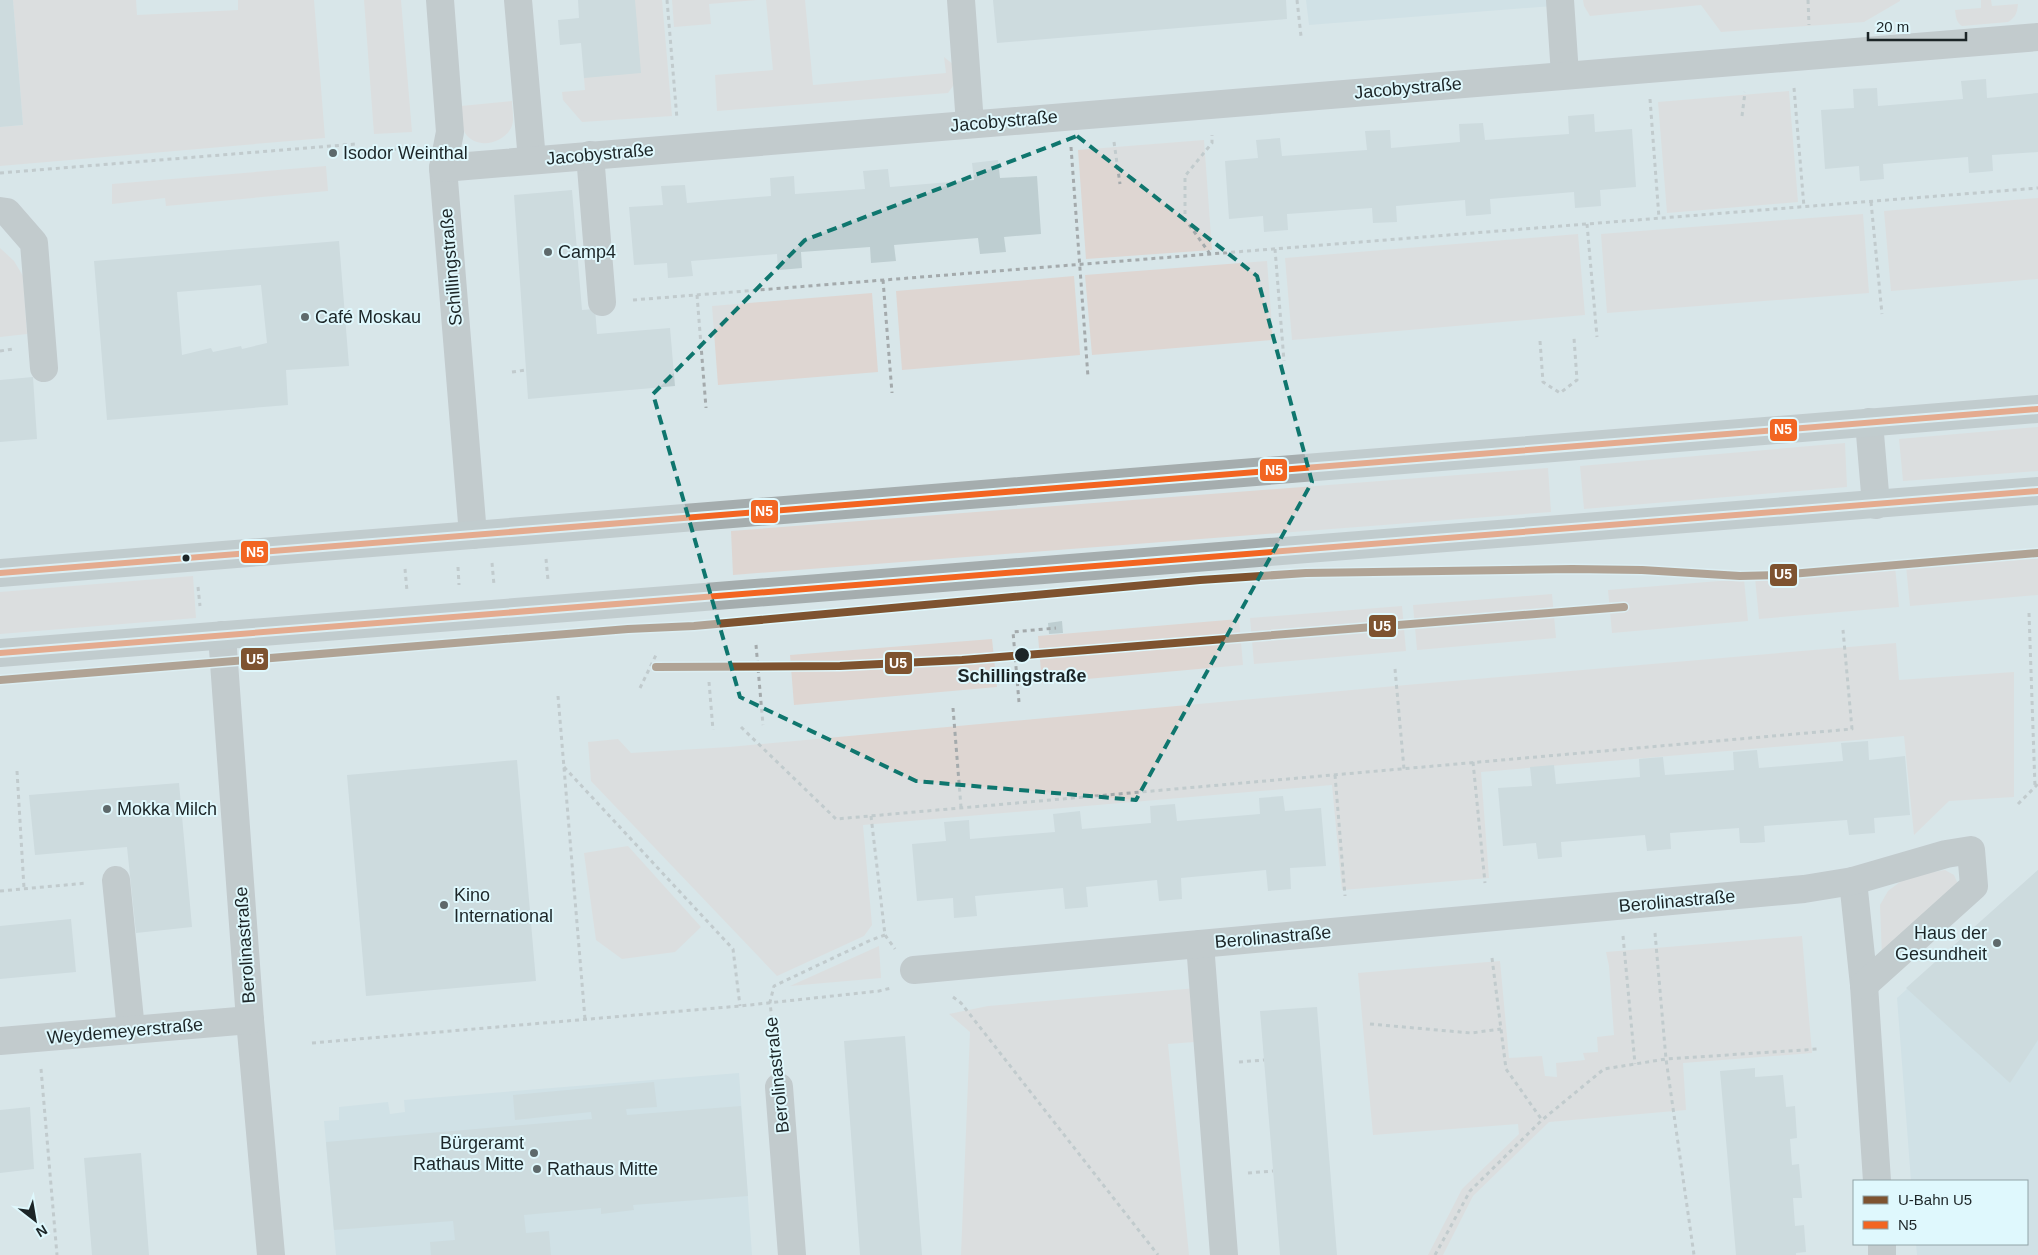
<svg xmlns="http://www.w3.org/2000/svg" width="2038" height="1255" viewBox="0 0 2038 1255" font-family="Arial,sans-serif">
<style>
.built{fill:#c5dce2}
.green{fill:#ded6d2}
.building{fill:#beced1;fill-rule:evenodd}
.lines{fill:none;stroke-linecap:round;stroke-linejoin:round}
.path{stroke:#a4aaac;stroke-width:3;stroke-dasharray:4 4;stroke-linecap:butt}
.minor{stroke:#a6aaac;stroke-width:28}
.major{stroke:#a5adae;stroke-width:28}
.bus-1-casing{stroke:#dff8fd;stroke-width:10}
.bus-1{stroke:#f26522;stroke-width:6}
.metro-1-casing{stroke:#dff8fd;stroke-width:11}
.metro-1{stroke:#7e5330;stroke-width:8}
.marked{fill:none;stroke:#0f766e;stroke-width:4;stroke-dasharray:10 6;stroke-linejoin:round}
.poi-dot{fill:#5e696b;stroke:#dff8fd;stroke-width:2}
.bus-dot{fill:#1c2527;stroke:#dff8fd;stroke-width:2}
.labels{text-anchor:middle;dominant-baseline:central;stroke-width:4;stroke-linejoin:round;paint-order:stroke}
.street-label{font-size:18px;fill:#1c2527;stroke:#dff8fd}
.poi-label{font-size:18px;fill:#1c2527;stroke:#dff8fd;text-anchor:start}
.stop-label{font-size:18px;font-weight:bold;fill:#1c2527;stroke:#dff8fd}
.line-badge{stroke:#dff8fd;stroke-width:2}
.badge-label{font-size:14px;text-anchor:middle;font-weight:bold;fill:#fff}
</style>
<rect width="100%" height="100%" fill="#d8e6e9"/>
<g class="built">
<path d="M 1306,0 L 1552,0 L 1553,6 L 1309,25 Z"/>
<path d="M 2038,870 L 2038,1255 L 1917,1255 L 1916,1244 L 2027,1244 L 2027,1181 L 1911,1181 L 1897,998 Z"/>
<path d="M 739,1073 L 752,1255 L 336,1255 L 324,1121 L 339,1120 L 339,1107 L 388,1102 L 390,1114 L 405,1112 L 404,1100 Z"/>
</g>
<g class="green">
<path d="M 13,0 L 136,0 L 137,15 L 238,10 L 238,0 L 314,0 L 325,138 L 0,166 L 0,127 L 23,125 Z"/>
<path d="M 364,0 L 401,0 L 412,132 L 374,134 Z"/>
<path d="M 635,0 L 662,0 L 672,116 L 582,122 L 563,100 L 562,92 L 585,90 L 584,78 Z"/>
<path d="M 672,0 L 757,0 L 709,4 L 711,24 L 674,27 Z"/>
<path d="M 766,0 L 805,0 L 813,85 L 946,73 L 944,57 L 954,65 L 955,83 L 948,93 L 717,111 L 715,75 L 773,70 Z"/>
<path d="M 1583,0 L 1900,0 L 1900,1 L 1864,22 L 1721,32 L 1701,5 L 1590,16 L 1584,6 Z"/>
<path d="M 1981,0 L 1991,0 L 1992,6 L 2018,4 C 2017,13 2016,17 2008,22 L 1962,26 C 1956,22 1956,17 1955,10 L 1981,8 Z"/>
<path d="M 1789,91 L 1798,202 L 1667,213 L 1658,102 Z"/>
<path d="M 512,101 C 512,110 515,120 511,128 C 503,144 476,150 465,133 C 461,125 462,115 461,106 Z"/>
<path d="M 1204,140 L 1212,250 L 1086,259 L 1078,150 Z"/>
<path d="M 326,166 L 328,191 L 166,206 L 165,198 L 112,204 L 112,184 Z"/>
<path d="M 2038,198 L 2038,279 L 1891,291 L 1884,211 Z"/>
<path d="M 1863,214 L 1869,293 L 1607,313 L 1601,234 Z"/>
<path d="M 1578,234 L 1585,315 L 1292,340 L 1285,258 Z"/>
<path d="M 0,248 L 14,261 L 23,276 L 27,334 L 0,337 Z"/>
<path d="M 1267,261 L 1273,340 L 1092,355 L 1085,275 Z"/>
<path d="M 1074,276 L 1080,355 L 902,370 L 896,291 Z"/>
<path d="M 872,293 L 878,372 L 718,385 L 712,306 Z"/>
<path d="M 2038,427 L 2038,471 L 1903,481 L 1899,439 Z"/>
<path d="M 1845,443 L 1847,487 L 1584,509 L 1580,466 Z"/>
<path d="M 1548,468 L 1551,512 L 733,575 L 731,531 Z"/>
<path d="M 2038,555 L 2038,595 L 1910,606 L 1906,566 Z"/>
<path d="M 1895,566 L 1899,607 L 1759,619 L 1755,578 Z"/>
<path d="M 193,576 L 196,618 L 0,634 L 0,592 Z"/>
<path d="M 1744,579 L 1748,621 L 1612,633 L 1608,590 Z"/>
<path d="M 1552,594 L 1556,638 L 1417,650 L 1413,605 Z"/>
<path d="M 1402,606 L 1406,651 L 1254,664 L 1250,618 Z"/>
<path d="M 1239,619 L 1243,665 L 1042,683 L 1038,636 Z"/>
<path d="M 992,639 L 997,687 L 794,705 L 790,655 Z"/>
<path d="M 1896,643 L 1899,680 L 2014,672 L 2014,797 L 1949,801 L 1914,835 L 1904,736 L 1481,772 L 1489,878 L 1342,890 L 1332,785 L 863,825 L 872,925 L 864,936 L 777,976 L 591,781 L 588,742 L 618,739 L 631,753 L 729,747 L 1406,685 Z"/>
<path d="M 628,846 L 701,927 L 675,952 L 622,959 L 596,940 L 584,853 Z"/>
<path d="M 1945,870 L 1954,875 L 1958,884 L 1882,958 L 1880,905 L 1888,891 L 1908,876 Z"/>
<path d="M 1802,936 L 1812,1053 L 1683,1063 L 1686,1110 L 1549,1122 L 1473,1196 L 1443,1255 L 1428,1255 L 1462,1189 L 1519,1134 L 1518,1124 L 1373,1135 L 1358,973 L 1500,961 L 1509,1058 L 1542,1056 L 1545,1076 L 1557,1077 L 1556,1063 L 1585,1060 L 1583,1053 L 1598,1052 L 1597,1037 L 1614,1035 L 1609,966 L 1606,952 Z"/>
<path d="M 879,946 L 881,978 L 790,986 Z"/>
<path d="M 1197,988 L 1207,1041 L 1168,1044 L 1189,1255 L 961,1255 L 970,1032 L 949,1014 L 988,1006 Z"/>
</g>
<g class="building">
<path d="M 0,0 L 13,0 L 23,125 L 0,127 Z"/>
<path d="M 578,0 L 635,0 L 641,73 L 584,78 L 581,43 L 560,45 L 558,20 L 579,18 Z"/>
<path d="M 993,0 L 1286,0 L 1287,19 L 997,43 Z"/>
<path d="M 1986,79 L 1987,98 L 2038,93 L 2038,152 L 1992,155 L 1993,171 L 1982,172 L 1969,173 L 1968,157 L 1883,164 L 1884,179 L 1873,180 L 1860,181 L 1859,166 L 1825,169 L 1821,110 L 1854,108 L 1853,89 L 1877,88 L 1878,106 L 1963,99 L 1961,81 Z"/>
<path d="M 1594,114 L 1595,132 L 1632,129 L 1636,187 L 1600,190 L 1601,206 L 1575,208 L 1574,192 L 1490,199 L 1491,214 L 1466,216 L 1465,200 L 1396,206 L 1397,222 L 1373,223 L 1372,208 L 1287,214 L 1288,230 L 1264,232 L 1263,216 L 1229,219 L 1225,161 L 1258,158 L 1256,140 L 1280,138 L 1282,156 L 1367,150 L 1365,131 L 1390,130 L 1391,148 L 1460,142 L 1459,124 L 1483,123 L 1485,140 L 1569,134 L 1568,116 Z"/>
<path d="M 998,160 L 1000,178 L 1037,176 L 1041,234 L 1004,237 L 1006,252 L 980,254 L 978,238 L 894,245 L 896,261 L 871,263 L 870,247 L 801,252 L 802,268 L 791,269 L 778,270 L 777,254 L 691,261 L 693,276 L 668,278 L 667,263 L 634,265 L 629,207 L 663,205 L 661,186 L 685,185 L 687,203 L 771,196 L 770,178 L 794,176 L 795,194 L 865,189 L 863,171 L 888,169 L 890,187 L 974,180 L 972,163 Z"/>
<path d="M 572,190 L 582,310 L 595,309 L 597,334 L 670,328 L 675,386 L 528,399 L 514,195 Z"/>
<path d="M 339,241 L 349,366 L 286,370 L 288,405 L 107,420 L 94,261 ZM 261,285 L 267,343 L 242,349 L 241,346 L 213,352 L 211,348 L 182,355 L 177,292 Z"/>
<path d="M 33,377 L 37,439 L 0,442 L 0,380 Z"/>
<path d="M 1062,621 L 1063,633 L 1049,634 L 1048,623 Z"/>
<path d="M 1868,741 L 1869,760 L 1905,756 L 1910,815 L 1874,818 L 1875,833 L 1849,835 L 1847,820 L 1764,826 L 1765,842 L 1754,843 L 1740,843 L 1739,828 L 1670,833 L 1671,849 L 1647,851 L 1645,835 L 1561,842 L 1562,857 L 1538,859 L 1536,843 L 1503,846 L 1498,788 L 1532,786 L 1530,767 L 1554,765 L 1556,784 L 1640,777 L 1639,759 L 1650,758 L 1663,757 L 1665,775 L 1734,770 L 1733,752 L 1757,750 L 1759,768 L 1843,761 L 1841,743 Z"/>
<path d="M 517,760 L 536,981 L 366,996 L 347,775 Z"/>
<path d="M 179,783 L 192,927 L 136,933 L 127,847 L 35,855 L 29,795 Z"/>
<path d="M 1283,796 L 1285,811 L 1321,808 L 1326,866 L 1290,868 L 1291,889 L 1268,891 L 1266,870 L 1181,878 L 1182,899 L 1159,901 L 1157,880 L 1086,887 L 1088,907 L 1077,908 L 1065,909 L 1063,888 L 975,896 L 977,916 L 954,918 L 953,898 L 917,901 L 912,844 L 946,841 L 944,822 L 969,820 L 970,839 L 1055,832 L 1053,814 L 1080,811 L 1082,829 L 1151,823 L 1150,806 L 1175,804 L 1177,821 L 1260,814 L 1259,798 Z"/>
<path d="M 2038,870 L 2038,1040 L 2010,1083 L 1906,988 Z"/>
<path d="M 71,919 L 76,972 L 0,979 L 0,926 Z"/>
<path d="M 1317,1007 L 1337,1255 L 1280,1255 L 1260,1011 Z"/>
<path d="M 905,1036 L 922,1255 L 860,1255 L 844,1041 Z"/>
<path d="M 1755,1068 L 1755,1077 L 1783,1075 L 1786,1107 L 1795,1106 L 1797,1138 L 1790,1139 L 1792,1165 L 1799,1164 L 1802,1198 L 1793,1198 L 1795,1226 L 1804,1225 L 1806,1252 L 1796,1253 L 1796,1255 L 1736,1255 L 1720,1071 Z"/>
<path d="M 654,1082 L 657,1107 L 626,1109 L 627,1115 L 741,1106 L 748,1196 L 633,1205 L 634,1210 L 601,1214 L 601,1208 L 524,1215 L 526,1233 L 549,1231 L 551,1255 L 431,1255 L 430,1242 L 455,1240 L 453,1221 L 334,1230 L 326,1142 L 592,1119 L 591,1112 L 515,1120 L 513,1095 Z"/>
<path d="M 30,1107 L 34,1169 L 0,1173 L 0,1110 Z"/>
<path d="M 141,1153 L 149,1255 L 92,1255 L 84,1158 Z"/>
</g>
<g class="lines">
<g class="path">
<path d="M 667,0 L 677,119"/>
<path d="M 1297,0 L 1301,36"/>
<path d="M 1808,0 L 1809,25"/>
<path d="M 1794,88 L 1804,207"/>
<path d="M 1650,99 L 1659,218"/>
<path d="M 1742,116 L 1745,92"/>
<path d="M 1114,142 L 1120,184"/>
<path d="M 1071,147 L 1088,377"/>
<path d="M 360,153 L 417,147"/>
<path d="M 0,173 L 356,144"/>
<path d="M 1871,202 L 1882,314"/>
<path d="M 1587,224 L 1597,337"/>
<path d="M 1275,249 L 1284,361"/>
<path d="M 1210,254 L 1185,219 L 1185,176 L 1212,143 L 1212,135"/>
<path d="M 883,280 L 892,393"/>
<path d="M 697,295 L 706,408"/>
<path d="M 633,300 L 2038,188"/>
<path d="M 1540,341 L 1543,382 L 1560,393 L 1577,380 L 1574,338"/>
<path d="M 0,351 L 13,349"/>
<path d="M 512,372 L 526,370"/>
<path d="M 546,559 L 548,580"/>
<path d="M 492,563 L 494,585"/>
<path d="M 458,567 L 459,585"/>
<path d="M 405,569 L 407,591"/>
<path d="M 198,587 L 200,606"/>
<path d="M 2029,613 L 2035,787"/>
<path d="M 1519,616 L 1579,611"/>
<path d="M 756,645 L 763,725"/>
<path d="M 1395,669 L 1404,769"/>
<path d="M 709,682 L 713,730"/>
<path d="M 640,688 L 656,655"/>
<path d="M 558,696 L 585,1019"/>
<path d="M 1019,702 L 1013,632 L 1056,628"/>
<path d="M 953,708 L 961,807"/>
<path d="M 741,727 L 836,819 L 1852,729 L 1843,630"/>
<path d="M 1473,762 L 1485,883"/>
<path d="M 564,767 L 733,949 L 740,1006"/>
<path d="M 17,771 L 24,888"/>
<path d="M 1335,775 L 1345,896"/>
<path d="M 2018,804 L 2038,784"/>
<path d="M 871,816 L 885,935 L 895,949"/>
<path d="M 0,891 L 87,883"/>
<path d="M 1655,933 L 1666,1059 L 1694,1255"/>
<path d="M 1623,936 L 1635,1064"/>
<path d="M 1492,958 L 1506,1069 L 1542,1120"/>
<path d="M 953,997 L 961,1003 L 1158,1255"/>
<path d="M 1370,1024 L 1471,1033 L 1501,1029"/>
<path d="M 312,1043 L 740,1006 L 879,991 L 891,988"/>
<path d="M 776,1059 L 770,1002 L 774,986 L 871,940 L 885,935"/>
<path d="M 1239,1062 L 1264,1060"/>
<path d="M 41,1069 L 57,1255"/>
<path d="M 1248,1173 L 1273,1171"/>
<path d="M 1435,1255 L 1470,1191 L 1542,1120 L 1604,1069 L 1666,1059 L 1818,1049"/>
</g>
<g class="minor">
<path d="M 440,0 L 450,132 L 443,168 L 473,535"/>
<path d="M 518,0 L 532,160"/>
<path d="M 961,0 L 970,124"/>
<path d="M 1560,0 L 1565,75"/>
<path d="M 590,155 L 602,302"/>
<path d="M 443,168 L 2038,37"/>
<path d="M 0,211 L 7,212 L 34,243 L 44,368"/>
<path d="M 1869,422 L 1876,505"/>
<path d="M 222,635 L 250,1020 L 271,1255"/>
<path d="M 116,880 L 131,1030"/>
<path d="M 1853,881 L 1864,985 L 1877,1181"/>
<path d="M 1200,944 L 1224,1255"/>
<path d="M 914,970 L 1804,889 L 1853,881 L 1946,854 L 1971,850 L 1974,886 L 1864,985"/>
<path d="M 0,1041 L 250,1020"/>
<path d="M 779,1087 L 792,1255"/>
<path d="M 1882,1244 L 1882,1255"/>
</g>
<g class="major">
<path d="M 0,573 L 2038,409"/>
<path d="M 0,653 L 2038,491"/>
</g>
<defs>
<g id="bus-1">
<path d="M 0,573 L 2038,409"/>
<path d="M 0,653 L 2038,491"/>
</g>
</defs>
<use href="#bus-1" class="bus-1-casing"/>
<use href="#bus-1" class="bus-1"/>
<defs>
<g id="metro-1">
<path d="M 656,667 L 840,666 L 962,660 L 1624,607"/>
<path d="M 0,680 L 628,629 L 694,626 L 1200,580 L 1306,573 L 1572,569 L 1642,570 L 1740,576 L 1779,575 L 2038,553"/>
</g>
</defs>
<use href="#metro-1" class="metro-1-casing"/>
<use href="#metro-1" class="metro-1"/>
</g>
<path d="M0 0H2038V1255H0ZM 1077,136 L 1257,276 L 1312,482 L 1136,800 L 916,781 L 740,697 L 653,394 L 805,240 Z" fill="#d8e6e9" fill-opacity=".55" fill-rule="evenodd"/>
<path class="marked" d="M 1077,136 L 1257,276 L 1312,482 L 1136,800 L 916,781 L 740,697 L 653,394 L 805,240 Z"/>
<g class="poi-dot">
<circle cx="333" cy="153" r="5"/>
<circle cx="548" cy="252" r="5"/>
<circle cx="305" cy="317" r="5"/>
<circle cx="107" cy="809" r="5"/>
<circle cx="444" cy="905" r="5"/>
<circle cx="1997" cy="943" r="5"/>
<circle cx="534" cy="1153" r="5"/>
<circle cx="537" cy="1169" r="5"/>
</g>
<g class="bus-dot">
<circle cx="186" cy="558" r="4.5"/>
<circle cx="1022" cy="655" r="8"/>
</g>
<g class="labels">
<g class="street-label">
<text transform="translate(1408 88) rotate(-5)">Jacobystraße</text>
<text transform="translate(1004 121) rotate(-5)">Jacobystraße</text>
<text transform="translate(600 154) rotate(-5)">Jacobystraße</text>
<text transform="translate(451 267) rotate(-95)">Schillingstraße</text>
<text transform="translate(1677 901) rotate(-5)">Berolinastraße</text>
<text transform="translate(1273 937) rotate(-5)">Berolinastraße</text>
<text transform="translate(245 945) rotate(-94)">Berolinastraße</text>
<text transform="translate(125 1031) rotate(-5)">Weydemeyerstraße</text>
<text transform="translate(777 1075) rotate(-96)">Berolinastraße</text>
</g>
<g class="poi-label">
<text x="343" y="153">Isodor Weinthal</text>
<text x="558" y="252">Camp4</text>
<text x="315" y="317">Café Moskau</text>
<text x="117" y="809">Mokka Milch</text>
<text x="454" y="895">Kino<tspan x="454" dy="21">International</tspan></text>
<text x="1987" y="933" text-anchor="end">Haus der<tspan x="1987" dy="21">Gesundheit</tspan></text>
<text x="524" y="1143" text-anchor="end">Bürgeramt<tspan x="524" dy="21">Rathaus Mitte</tspan></text>
<text x="547" y="1169">Rathaus Mitte</text>
</g>
<g class="stop-label">
<text x="1022" y="676">Schillingstraße</text>
</g>
</g>
<g class="line-badge">
<rect x="1769" y="418" width="29" height="24" rx="5" fill="#f26522"/>
<rect x="1259" y="458" width="29" height="24" rx="5" fill="#f26522"/>
<rect x="750" y="499" width="29" height="25" rx="5" fill="#f26522"/>
<rect x="240" y="540" width="29" height="24" rx="5" fill="#f26522"/>
<rect x="1769" y="563" width="29" height="24" rx="5" fill="#7e5330"/>
<rect x="1368" y="614" width="29" height="24" rx="5" fill="#7e5330"/>
<rect x="240" y="647" width="29" height="24" rx="5" fill="#7e5330"/>
<rect x="884" y="651" width="29" height="24" rx="5" fill="#7e5330"/>
</g>
<g class="badge-label">
<text x="1783" y="434">N5</text>
<text x="1274" y="475">N5</text>
<text x="764" y="516">N5</text>
<text x="255" y="557">N5</text>
<text x="1783" y="579">U5</text>
<text x="1382" y="631">U5</text>
<text x="255" y="664">U5</text>
<text x="898" y="668">U5</text>
</g>
<rect x="1853" y="1180" width="175" height="65" fill="#dff8fd" stroke="#91a4a7"/>
<rect x="1863" y="1196" width="25" height="8" fill="#7e5330" stroke="#91a4a7"/>
<text x="1898" y="1205" font-size="15" fill="#1c2527">U-Bahn U5</text>
<rect x="1863" y="1221" width="25" height="8" fill="#f26522" stroke="#91a4a7"/>
<text x="1898" y="1230" font-size="15" fill="#1c2527">N5</text>
<g transform="translate(35 1220) rotate(149)" stroke="#dff8fd" stroke-width="4" paint-order="stroke">
<path d="M0-4L9 19L0 12L-9 19Z" fill="#1c2527"/>
<text y="-8" font-size="14" font-weight="bold" text-anchor="middle" fill="#1c2527">N</text>
</g>
<path d="M1868 32v8h98v-8" fill="none" stroke="#1c2527" stroke-width="2.5"/>
<text x="1876" y="32" font-size="15" fill="#1c2527" stroke="#dff8fd" stroke-width="4" paint-order="stroke">20 m</text>
</svg>
